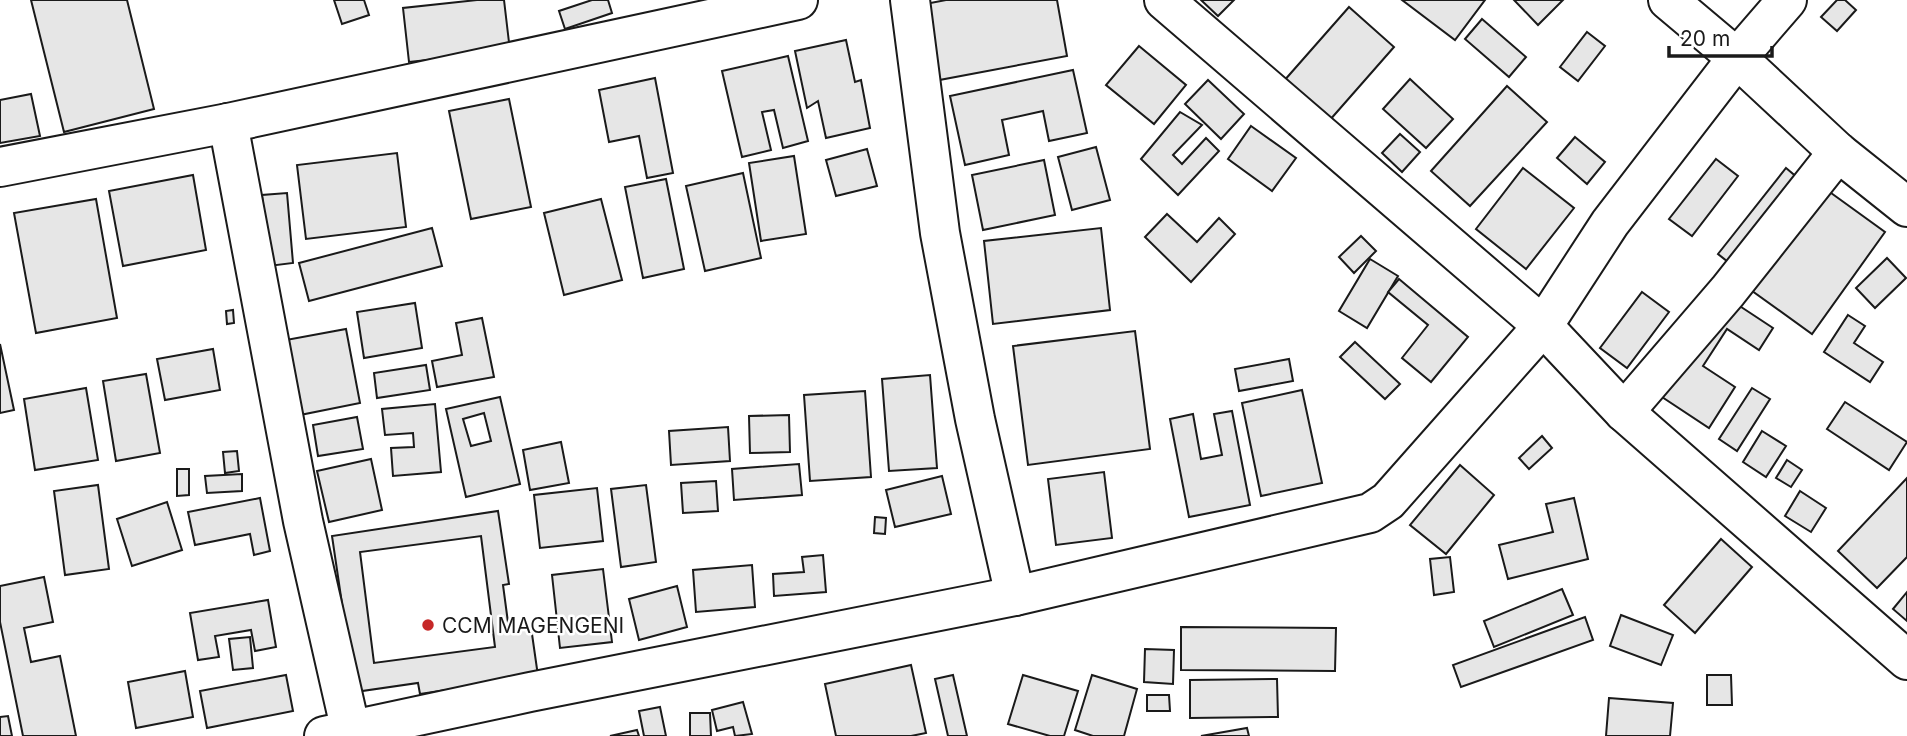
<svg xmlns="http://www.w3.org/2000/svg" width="1907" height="736" viewBox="0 0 1907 736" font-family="Inter,sans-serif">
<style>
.building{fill:#e6e6e6;stroke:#1a1a1a;stroke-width:2;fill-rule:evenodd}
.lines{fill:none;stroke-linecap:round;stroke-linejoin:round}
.minor-casing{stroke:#1a1a1a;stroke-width:42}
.major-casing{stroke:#1a1a1a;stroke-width:42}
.minor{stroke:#fff;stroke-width:38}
.major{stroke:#fff;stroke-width:38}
.poi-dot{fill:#c62828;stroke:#fff;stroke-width:2.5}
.labels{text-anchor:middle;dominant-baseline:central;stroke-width:5;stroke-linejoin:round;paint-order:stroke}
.poi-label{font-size:21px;fill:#1a1a1a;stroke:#fff;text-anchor:start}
</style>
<rect width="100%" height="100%" fill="#fff"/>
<g class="building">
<path d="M 31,0 L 127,0 L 154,109 L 64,132 Z"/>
<path d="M 334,0 L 364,0 L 369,15 L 342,24 Z"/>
<path d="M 477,0 L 504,0 L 510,51 L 409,62 L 403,8 Z"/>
<path d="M 592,0 L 608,0 L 612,13 L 565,29 L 559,11 Z"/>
<path d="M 946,0 L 1057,0 L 1067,56 L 934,81 L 920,5 Z"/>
<path d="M 1201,0 L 1234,0 L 1218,16 Z"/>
<path d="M 1402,0 L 1485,0 L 1455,40 Z"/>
<path d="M 1514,0 L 1563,0 L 1538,25 Z"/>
<path d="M 1837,0 L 1845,0 L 1856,10 L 1837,31 L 1821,17 Z"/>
<path d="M 1349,7 L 1394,47 L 1329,121 L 1283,82 Z"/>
<path d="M 1482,19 L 1526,57 L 1509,77 L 1465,39 Z"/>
<path d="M 1587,32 L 1605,46 L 1578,81 L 1560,67 Z"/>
<path d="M 846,40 L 855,82 L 861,80 L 870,128 L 826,138 L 818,101 L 807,108 L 795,51 Z"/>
<path d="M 1139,46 L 1186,85 L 1154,124 L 1106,85 Z"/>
<path d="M 788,56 L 808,141 L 783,148 L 774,110 L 762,112 L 771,150 L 742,157 L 722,71 Z"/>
<path d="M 1073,70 L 1087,133 L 1049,141 L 1043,111 L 1002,120 L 1009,155 L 965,165 L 950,96 Z"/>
<path d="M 655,78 L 673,173 L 647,178 L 639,136 L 609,142 L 599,90 Z"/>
<path d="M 1410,79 L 1453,119 L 1426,148 L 1383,109 Z"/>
<path d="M 1208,80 L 1244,114 L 1221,139 L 1185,104 Z"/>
<path d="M 1507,86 L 1547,122 L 1470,206 L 1431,171 Z"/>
<path d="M 31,94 L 40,136 L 0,143 L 0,100 Z"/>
<path d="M 509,99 L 531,207 L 471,219 L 449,111 Z"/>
<path d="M 1180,112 L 1202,125 L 1173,155 L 1182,164 L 1206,138 L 1219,151 L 1178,195 L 1141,159 Z"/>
<path d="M 1251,126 L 1296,158 L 1272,191 L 1228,159 Z"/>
<path d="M 1400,134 L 1420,152 L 1402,172 L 1382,153 Z"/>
<path d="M 1575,137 L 1605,162 L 1587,184 L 1557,158 Z"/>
<path d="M 1096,147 L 1110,200 L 1072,210 L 1058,157 Z"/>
<path d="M 867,149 L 877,186 L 836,196 L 826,160 Z"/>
<path d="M 397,153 L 406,227 L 306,239 L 297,165 Z"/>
<path d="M 794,156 L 806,234 L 761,241 L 749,163 Z"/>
<path d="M 1716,159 L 1738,176 L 1692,236 L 1669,219 Z"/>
<path d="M 1044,160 L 1055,215 L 983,230 L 972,175 Z"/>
<path d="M 1523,168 L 1574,208 L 1526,269 L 1476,229 Z"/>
<path d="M 1786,168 L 1805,184 L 1737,269 L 1718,254 Z"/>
<path d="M 743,173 L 761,258 L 705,271 L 686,186 Z"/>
<path d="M 193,175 L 206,250 L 123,266 L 109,191 Z"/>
<path d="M 666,179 L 684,269 L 643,278 L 625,187 Z"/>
<path d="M 1820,185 L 1885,232 L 1812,334 L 1748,288 Z"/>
<path d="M 287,193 L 293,263 L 269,266 L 262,195 Z"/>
<path d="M 96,199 L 117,318 L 36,333 L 14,213 Z"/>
<path d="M 601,199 L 622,280 L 564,295 L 544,213 Z"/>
<path d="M 1167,214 L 1197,242 L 1219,218 L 1235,234 L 1191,282 L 1145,237 Z"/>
<path d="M 432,228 L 442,266 L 309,301 L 299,263 Z"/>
<path d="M 1101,228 L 1110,310 L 993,324 L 984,241 Z"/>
<path d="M 1361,236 L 1376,251 L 1354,273 L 1339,257 Z"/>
<path d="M 1887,258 L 1906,278 L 1875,308 L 1856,288 Z"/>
<path d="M 1370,259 L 1398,276 L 1367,328 L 1339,311 Z"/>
<path d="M 1399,279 L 1468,337 L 1431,382 L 1402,358 L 1428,325 L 1388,292 Z"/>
<path d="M 1642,292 L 1669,312 L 1627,368 L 1600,348 Z"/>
<path d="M 1726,297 L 1773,328 L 1759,350 L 1727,329 L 1703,366 L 1735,387 L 1709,428 L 1662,397 Z"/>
<path d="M 415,303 L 422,348 L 364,358 L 357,312 Z"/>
<path d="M 233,310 L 234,323 L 227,324 L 226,311 Z"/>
<path d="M 1848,315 L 1865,326 L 1854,343 L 1883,362 L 1870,382 L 1824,352 Z"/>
<path d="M 482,318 L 494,377 L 437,387 L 432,361 L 462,355 L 456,323 Z"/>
<path d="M 346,329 L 360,403 L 300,415 L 286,340 Z"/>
<path d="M 1135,331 L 1150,449 L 1028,465 L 1013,346 Z"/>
<path d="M 1355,342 L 1400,384 L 1385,399 L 1340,357 Z"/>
<path d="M 0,344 L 14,410 L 0,413 Z"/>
<path d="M 213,349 L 220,390 L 165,400 L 157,359 Z"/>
<path d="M 1289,359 L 1293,381 L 1239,391 L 1235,369 Z"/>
<path d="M 426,365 L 430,390 L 377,398 L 374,373 Z"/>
<path d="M 146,374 L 160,453 L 116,461 L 103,381 Z"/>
<path d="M 930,375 L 937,468 L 889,471 L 882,379 Z"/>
<path d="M 86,388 L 98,460 L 35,470 L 24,399 Z"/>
<path d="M 1752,388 L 1770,399 L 1737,451 L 1719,439 Z"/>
<path d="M 1302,390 L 1322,483 L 1261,496 L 1242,403 Z"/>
<path d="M 865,391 L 871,477 L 810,481 L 804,395 Z"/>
<path d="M 500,397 L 520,484 L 466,497 L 446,409 ZM 484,413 L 491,441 L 471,446 L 463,419 Z"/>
<path d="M 1845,402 L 1907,442 L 1889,470 L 1827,429 Z"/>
<path d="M 435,404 L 441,472 L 393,476 L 391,448 L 414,447 L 413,433 L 385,435 L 382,409 Z"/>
<path d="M 1232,411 L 1250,505 L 1189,517 L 1170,419 L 1193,414 L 1201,459 L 1222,455 L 1214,414 Z"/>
<path d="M 789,415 L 790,452 L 750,453 L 749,416 Z"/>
<path d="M 357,417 L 363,449 L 318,456 L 313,425 Z"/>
<path d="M 728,427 L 730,461 L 671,465 L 669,431 Z"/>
<path d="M 1762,431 L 1786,446 L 1766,477 L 1743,462 Z"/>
<path d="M 1542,436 L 1552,448 L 1529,469 L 1519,458 Z"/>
<path d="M 561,442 L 569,483 L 530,490 L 523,450 Z"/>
<path d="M 237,451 L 239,471 L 225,473 L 223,452 Z"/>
<path d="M 371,459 L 382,510 L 329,522 L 317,471 Z"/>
<path d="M 1787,460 L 1802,470 L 1791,487 L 1776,478 Z"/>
<path d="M 799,464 L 802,495 L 734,500 L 732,469 Z"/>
<path d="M 1460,465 L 1494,495 L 1446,554 L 1410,525 Z"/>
<path d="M 177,469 L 189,469 L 189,495 L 177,496 Z"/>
<path d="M 1104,472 L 1112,538 L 1056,545 L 1048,479 Z"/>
<path d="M 242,474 L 242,491 L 207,493 L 205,476 Z"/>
<path d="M 942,476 L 951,514 L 895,527 L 886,490 Z"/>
<path d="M 1907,478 L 1907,557 L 1877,588 L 1838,551 Z"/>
<path d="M 716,481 L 718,511 L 683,513 L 681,483 Z"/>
<path d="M 98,485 L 109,569 L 65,575 L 54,491 Z"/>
<path d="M 646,485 L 656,562 L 621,567 L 611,489 Z"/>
<path d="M 597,488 L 603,541 L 540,548 L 534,495 Z"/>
<path d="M 1800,491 L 1826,508 L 1811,532 L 1785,516 Z"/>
<path d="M 260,498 L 270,551 L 254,555 L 250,534 L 195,545 L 188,512 Z"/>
<path d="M 1574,498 L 1588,559 L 1508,579 L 1499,545 L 1553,532 L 1546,504 Z"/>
<path d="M 167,502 L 182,550 L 132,566 L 117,519 Z"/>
<path d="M 498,511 L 509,584 L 503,585 L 509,630 L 531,627 L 538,676 L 420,694 L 418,683 L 355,692 L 332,536 ZM 481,536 L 495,647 L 374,663 L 360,552 Z"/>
<path d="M 875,517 L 886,518 L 885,534 L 874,533 Z"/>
<path d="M 1721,539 L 1752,567 L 1695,633 L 1664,605 Z"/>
<path d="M 823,555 L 826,592 L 774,596 L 773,574 L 804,572 L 802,557 Z"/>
<path d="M 1450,557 L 1454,592 L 1434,595 L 1430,559 Z"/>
<path d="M 752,565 L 755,607 L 696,612 L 693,570 Z"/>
<path d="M 603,569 L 612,642 L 560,648 L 552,575 Z"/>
<path d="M 44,577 L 53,622 L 24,628 L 31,662 L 60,656 L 76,736 L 23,736 L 0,622 L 0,586 Z"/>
<path d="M 677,586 L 687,627 L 639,640 L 629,599 Z"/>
<path d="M 1562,589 L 1573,615 L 1494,647 L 1484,621 Z"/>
<path d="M 1907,592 L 1907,621 L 1893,609 Z"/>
<path d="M 268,600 L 276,647 L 255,651 L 251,630 L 215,636 L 219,657 L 198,660 L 190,613 Z"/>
<path d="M 1621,615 L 1673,635 L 1661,665 L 1610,646 Z"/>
<path d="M 1585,617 L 1593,640 L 1461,687 L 1453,665 Z"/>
<path d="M 1181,627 L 1336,628 L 1335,671 L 1181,670 Z"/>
<path d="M 250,637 L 253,668 L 233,670 L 229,639 Z"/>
<path d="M 1145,649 L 1174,650 L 1173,684 L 1144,682 Z"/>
<path d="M 911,665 L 926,733 L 911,736 L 836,736 L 825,684 Z"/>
<path d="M 185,671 L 193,717 L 136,728 L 128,682 Z"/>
<path d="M 286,675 L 293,711 L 207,728 L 200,691 Z"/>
<path d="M 953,675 L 967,736 L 948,736 L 935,679 Z"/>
<path d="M 1023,675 L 1078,691 L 1064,736 L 1050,736 L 1008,724 Z"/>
<path d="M 1092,675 L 1137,689 L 1124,736 L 1093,736 L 1075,730 Z"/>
<path d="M 1707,675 L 1731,675 L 1732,705 L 1707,705 Z"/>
<path d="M 1277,679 L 1278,717 L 1190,718 L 1190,680 Z"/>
<path d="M 1147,695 L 1169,695 L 1170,711 L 1147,711 Z"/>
<path d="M 1609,698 L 1673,703 L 1670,736 L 1606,736 Z"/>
<path d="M 743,702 L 752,734 L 735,736 L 733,727 L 717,731 L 712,710 Z"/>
<path d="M 660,707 L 666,736 L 644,736 L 639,711 Z"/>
<path d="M 690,713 L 710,713 L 711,736 L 690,736 Z"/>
<path d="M 8,716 L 12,736 L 0,736 L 0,717 Z"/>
<path d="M 1247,728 L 1249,736 L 1201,736 Z"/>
<path d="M 637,730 L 639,736 L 610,736 Z"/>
</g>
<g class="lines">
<defs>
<g id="minor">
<path d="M 910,0 L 940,233 L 975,419 L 1015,596"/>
<path d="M 1164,0 L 1543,326 L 1624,412 L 1907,660"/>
<path d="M 228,123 L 303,521 L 352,736"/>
<path d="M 0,167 L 228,123 L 798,0"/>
<path d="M 1624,412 L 1728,291 L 1838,152"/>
<path d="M 324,736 L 530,692 L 1015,596 L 1370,513 L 1388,501 L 1543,326 L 1610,223 L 1737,58 L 1787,0"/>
</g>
<path id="major" d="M 1668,0 L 1737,58 L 1838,152 L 1907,207"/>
</defs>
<use href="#minor" class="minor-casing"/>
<use href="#major" class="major-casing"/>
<use href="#minor" class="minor"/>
<use href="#major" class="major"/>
</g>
<circle class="poi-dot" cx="428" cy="625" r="7"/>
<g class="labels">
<g class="poi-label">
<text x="442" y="625">CCM MAGENGENI</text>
</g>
</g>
<path d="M1669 46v10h103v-10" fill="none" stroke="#1a1a1a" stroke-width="3.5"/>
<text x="1680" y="46" font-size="21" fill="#1a1a1a" stroke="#ffffff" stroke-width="5" paint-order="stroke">20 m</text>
</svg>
